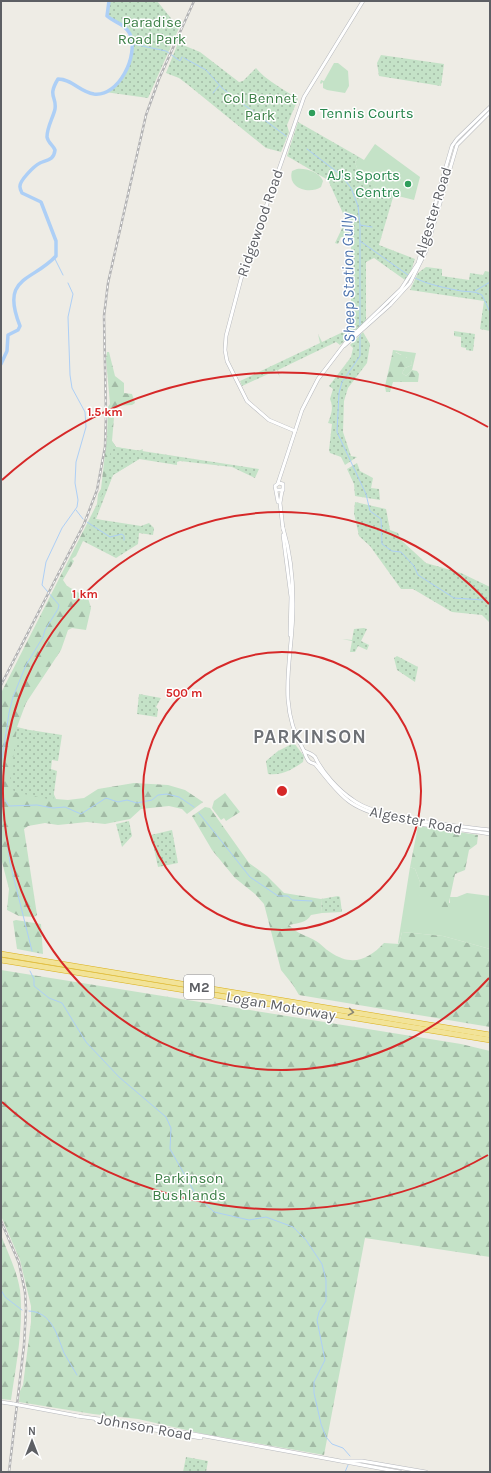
<svg xmlns="http://www.w3.org/2000/svg" width="491" height="1473" viewBox="0 0 491 1473" font-family="Karla,sans-serif">
<style>
.grass{fill:#c4e2c7}
.forest{fill:url(#forest-firs)}
.park{fill:url(#park-dots)}
.lines{fill:none;stroke-linecap:round;stroke-linejoin:round}
.stream{stroke:#adcff6;stroke-width:1}
.river{stroke:#adcff6;stroke-width:3.5}
.secondary-casing{stroke:#b6b8bd;stroke-width:4}
.highway-casing{stroke:#daaf18;stroke-width:6}
.secondary{stroke:#fff;stroke-width:3}
.highway{stroke:#f2e398;stroke-width:5}
.rail-casing{stroke:#b3b3b4;stroke-width:2.5}
.rail{stroke:#fff;stroke-width:1;stroke-dasharray:3;stroke-linecap:butt}
.secondary-bridge-casing{stroke:#b6b8bd;stroke-width:4;stroke-linecap:butt}
.secondary-bridge{stroke:#fff;stroke-width:3}
.oneway{stroke:#8a8774}
.ring{fill:none;stroke:#d62828;stroke-width:2}
.leisure-dot{fill:#2e9e5b;stroke:#fff;stroke-width:1.5}
.labels{text-anchor:middle;dominant-baseline:central;stroke-width:3;stroke-linejoin:round;paint-order:stroke}
.shield{fill:#fff;stroke:#8e8f92;stroke-width:1}
.shield-label{font-size:14px;font-weight:bold;fill:#5d5f64}
.park-label{font-size:15px;fill:#3e8148;stroke:#fff}
.leisure-label{font-size:15px;fill:#27864d;stroke:#fff;text-anchor:start}
.street-label{font-size:15px;fill:#5d5f64;stroke:#fff}
.water-label{font-size:16px;font-style:italic;fill:#4f75af;stroke:#fff}
.district-label{font-size:19px;font-weight:bold;letter-spacing:1px;fill:#6e7176;stroke:#fff}
.centre{fill:#d62828;stroke:#fff;stroke-width:2}
.ring-label{font-size:12px;text-anchor:middle;font-weight:bold;fill:#d62828;stroke:#fff;stroke-width:3;stroke-linejoin:round;paint-order:stroke}
</style>
<defs>
<pattern id="forest-firs" width="22" height="20" patternUnits="userSpaceOnUse"><rect width="22" height="20" fill="#c4e2c7"/><path d="M5 1l3.5 6h-7zM16 11l3.5 6h-7z" fill="#a2baa5"/></pattern>
<pattern id="park-dots" width="8" height="8" patternUnits="userSpaceOnUse"><rect width="8" height="8" fill="#c4e2c7"/><path d="M2 2h.1M6 6h.1" fill="none" stroke="#a2baa5" stroke-width="1.8" stroke-linecap="round"/></pattern>
</defs>
<rect width="100%" height="100%" fill="#eeece5"/>
<g class="grass">
<path d="M 334,63 L 338,63 L 348,71 L 349,86 L 345,93 L 327,90 L 323,88 L 323,82 L 321,84 L 320,83 L 321,80 L 324,81 Z"/>
<path d="M 375,144 L 420,177 L 414,200 L 394,195 L 361,180 L 355,162 L 359,157 L 364,160 Z"/>
<path d="M 297,169 C 306,168 319,172 323,181 L 321,187 C 309,195 287,188 292,171 Z"/>
<path d="M 393,350 L 416,353 L 412,370 L 406,376 L 402,373 L 405,368 L 412,365 L 411,360 L 396,352 L 392,355 Z"/>
<path d="M 410,867 L 415,869 L 420,882 L 419,895 L 450,903 L 450,897 L 457,897 L 467,893 L 490,896 L 490,949 L 443,936 L 402,932 L 399,944 L 398,943 Z"/>
</g>
<g class="forest">
<path d="M 107,352 L 109,352 L 115,376 L 124,383 L 124,393 L 132,394 L 135,403 L 132,405 L 115,406 L 112,441 L 116,447 L 138,451 L 143,449 L 141,458 L 113,475 L 94,519 L 118,524 L 83,541 L 76,556 L 72,559 L 74,561 L 63,580 L 67,586 L 88,598 L 91,608 L 86,630 L 72,628 L 68,630 L 61,650 L 26,703 L 17,727 L 25,729 L 56,799 L 68,800 L 84,798 L 98,789 L 134,783 L 168,785 L 185,790 L 203,802 L 187,814 L 182,809 L 169,806 L 141,809 L 130,819 L 105,824 L 87,822 L 58,825 L 45,823 L 28,826 L 24,829 L 37,915 L 34,917 L 19,916 L 7,910 L 9,889 L 1,858 L 1,693 L 97,504 L 98,494 L 101,489 L 107,436 L 108,407 L 110,404 L 106,359 Z"/>
<path d="M 395,352 L 401,355 L 407,353 L 406,358 L 411,358 L 412,365 L 405,368 L 402,373 L 406,376 L 412,370 L 417,371 L 419,374 L 418,382 L 393,382 L 390,392 L 386,392 L 385,386 L 392,355 Z"/>
<path d="M 225,793 L 240,812 L 226,821 L 224,818 L 221,820 L 212,808 L 214,801 Z"/>
<path d="M 205,807 L 210,808 L 249,863 L 267,876 L 284,893 L 321,899 L 322,913 L 311,915 C 306,923 298,923 289,925 C 297,934 306,935 316,941 C 321,944 325,949 330,952 C 352,967 368,960 384,943 L 399,944 L 402,932 L 443,936 L 490,949 L 490,1027 L 299,995 L 293,985 L 281,970 L 264,904 L 255,894 L 235,878 L 212,850 L 192,816 Z"/>
<path d="M 418,826 L 478,835 L 477,844 L 469,850 L 465,870 L 455,874 L 448,907 L 441,908 L 418,895 L 420,882 L 415,869 L 410,867 Z"/>
<path d="M 16,920 L 41,924 L 43,954 L 17,949 L 13,921 Z"/>
<path d="M 1,970 L 461,1044 L 490,1051 L 490,1257 L 365,1238 L 324,1455 L 204,1434 L 138,1419 L 93,1414 L 19,1402 L 20,1391 L 23,1385 L 31,1322 L 31,1306 L 20,1260 L 1,1216 Z"/>
<path d="M 1,1235 C 8,1253 17,1271 20,1290 C 24,1326 16,1365 11,1400 L 1,1399 Z"/>
</g>
<g class="park">
<path d="M 109,1 L 157,1 L 179,28 L 148,98 L 105,92 C 126,82 142,47 125,27 C 120,21 112,20 107,16 Z"/>
<path d="M 178,43 L 200,52 L 239,82 L 243,81 L 256,68 C 264,79 285,90 298,99 L 287,125 L 289,132 L 281,152 L 266,148 L 187,84 L 179,78 L 166,73 Z"/>
<path d="M 381,55 L 444,64 L 441,86 L 379,76 L 377,63 Z"/>
<path d="M 298,122 L 359,157 L 355,162 L 361,180 L 394,194 L 379,245 L 415,259 C 412,266 412,274 405,280 L 374,258 L 366,262 L 366,320 L 364,323 L 340,345 L 336,342 L 278,370 L 280,378 L 277,370 L 242,386 L 240,381 L 320,343 L 318,334 L 322,342 L 345,331 L 351,325 L 351,238 L 341,237 L 338,244 L 335,243 L 346,220 L 328,180 L 287,156 Z"/>
<path d="M 426,267 L 442,269 L 442,276 L 469,280 L 470,273 L 483,275 L 485,271 L 490,272 L 490,331 L 480,329 L 484,301 L 410,290 L 418,273 Z"/>
<path d="M 454,331 L 475,334 L 473,351 L 466,350 L 466,348 L 461,347 L 461,337 L 454,336 Z"/>
<path d="M 363,332 L 370,344 L 367,363 L 348,388 L 344,401 L 343,432 L 351,456 L 357,457 L 345,465 L 341,457 L 330,453 L 329,450 L 332,424 L 328,423 C 331,415 334,408 330,399 L 333,389 L 329,386 L 351,357 L 353,348 L 350,345 Z"/>
<path d="M 112,441 L 116,447 L 259,469 L 255,478 L 232,467 L 180,461 L 177,462 L 177,465 L 139,459 L 113,475 L 96,519 L 141,526 L 149,523 L 154,528 L 153,535 L 139,533 L 138,544 L 116,558 L 83,541 C 101,504 107,482 112,441 Z"/>
<path d="M 357,463 L 360,471 L 373,478 L 371,488 L 379,489 L 380,500 L 355,496 L 354,484 L 347,469 Z"/>
<path d="M 355,502 L 386,509 L 390,530 L 398,533 L 401,540 L 426,563 L 461,573 L 490,587 L 490,623 L 482,615 L 452,612 L 413,589 L 401,589 L 370,546 L 359,536 L 354,513 Z"/>
<path d="M 364,628 L 367,629 L 361,641 L 369,645 L 367,650 L 358,646 L 355,652 L 350,652 L 352,641 L 342,639 L 352,640 L 354,629 Z"/>
<path d="M 397,656 L 418,667 L 415,682 L 397,670 L 394,658 Z"/>
<path d="M 139,694 L 161,698 L 156,707 L 158,709 L 157,717 L 137,714 Z"/>
<path d="M 17,728 L 62,735 L 58,761 L 52,760 L 51,769 L 57,771 L 53,800 L 14,792 L 10,781 Z"/>
<path d="M 294,743 L 304,756 L 303,762 C 293,769 282,776 268,774 L 266,761 L 278,751 Z"/>
<path d="M 129,821 L 132,836 L 122,847 L 116,824 Z"/>
<path d="M 172,830 L 178,863 L 158,867 L 151,835 Z"/>
<path d="M 338,896 L 340,897 L 342,912 L 322,913 L 321,899 Z"/>
<path d="M 186,1457 L 208,1461 L 206,1472 L 183,1472 Z"/>
</g>
<g class="lines">
<g class="stream">
<path d="M 133,44 L 166,51 L 180,61 L 182,57"/>
<path d="M 184,58 L 206,70 L 223,89 L 286,136"/>
<path d="M 213,93 L 219,86"/>
<path d="M 307,149 L 341,175 L 351,188 L 358,206 L 360,225 L 360,326"/>
<path d="M 360,225 L 372,227"/>
<path d="M 360,241 L 408,275"/>
<path d="M 54,257 L 63,275"/>
<path d="M 415,278 C 429,285 446,288 461,291 C 469,292 475,291 482,295 L 490,312"/>
<path d="M 475,291 L 490,282"/>
<path d="M 360,333 L 360,356 L 342,382 L 339,393 L 337,432 L 366,494 L 370,511 L 381,519 L 382,544 L 392,551 L 401,552 L 414,566 L 418,575 L 454,598 L 484,600 L 490,604"/>
<path d="M 76,510 L 83,519"/>
<path d="M 87,522 L 110,537 L 122,534 L 124,536 L 124,540"/>
<path d="M 1,765 L 9,713 L 13,697 L 26,665 L 43,637 L 45,630 L 58,609 L 59,605 L 42,585 L 46,562 L 62,528 L 77,507 L 78,500 L 75,483 L 76,462 L 86,427 L 85,412 L 72,388 L 70,375 L 68,317 L 73,294 L 68,283"/>
<path d="M 1,773 L 4,818 L 10,863 L 32,951"/>
<path d="M 3,797 L 9,806 L 37,805 L 53,808 L 65,807 L 81,814 L 106,798 L 118,802 L 127,800 L 137,803 L 152,800 L 158,795 L 167,794 L 179,797 L 194,807"/>
<path d="M 199,813 L 250,877 L 278,896 L 288,896 L 292,900 L 312,901"/>
<path d="M 30,971 L 34,979 L 34,986 L 49,998 L 62,1003 L 86,1042 L 119,1077 L 166,1117 L 171,1128 L 170,1149 L 195,1193 L 214,1212 L 249,1220 L 266,1217 L 293,1227 L 306,1240 L 322,1264 L 326,1280 L 326,1301 L 319,1312 L 317,1320 L 325,1360 L 314,1382 L 314,1393 L 321,1424 L 326,1437 L 332,1444 L 343,1448 L 350,1456"/>
<path d="M 1,1290 L 5,1297 L 22,1310"/>
<path d="M 29,1311 C 52,1312 57,1335 64,1353 C 68,1360 73,1368 77,1375"/>
<path d="M 345,1472 L 348,1465"/>
</g>
<path class="river" d="M 1,364 L 7,351 L 8,335 L 18,330 L 20,326 C 0,276 32,282 56,256 L 56,241 L 41,202 L 22,193 C 21,191 20,189 20,187 C 19,181 34,166 40,163 C 47,160 54,160 55,150 C 53,145 48,143 47,137 C 47,127 53,118 55,109 C 57,96 47,97 58,79 C 72,79 80,92 94,94 C 119,97 139,55 130,34 C 124,23 115,23 107,16 L 109,1"/>
<defs>
<g id="secondary">
<path d="M 344,346 L 390,305 L 410,283 L 426,251 L 457,145 L 490,112"/>
<path d="M 295,431 L 269,420 L 247,401 L 227,361 L 225,350 L 226,336 L 241,279 L 304,97 L 363,1"/>
<path d="M 278,483 L 302,410 L 318,379 L 347,341 L 401,289 L 418,263 L 452,146 L 457,139 L 490,107"/>
<path d="M 276,490 L 283,490 L 283,484 L 279,483 L 275,486 L 278,502"/>
<path d="M 282,491 L 280,503 L 283,529"/>
<path d="M 283,528 C 290,551 293,578 293,603 C 294,654 275,702 303,749 C 305,752 306,760 310,762 C 311,763 313,763 315,764 C 326,777 337,793 350,802 C 380,823 452,828 490,834"/>
<path d="M 283,535 L 291,597 L 290,635"/>
<path d="M 304,751 C 307,752 313,755 315,757 C 322,772 338,790 353,800 C 380,820 455,825 490,830"/>
<path d="M 1,1402 L 14,1404"/>
<path d="M 19,1405 L 78,1416"/>
<path d="M 77,1416 L 150,1426 L 400,1472"/>
<path d="M 96,1420 L 201,1438"/>
<path d="M 342,1461 L 362,1461 L 426,1472"/>
</g>
<g id="highway">
<path d="M 1,954 L 490,1035"/>
<path d="M 1,960 L 490,1040"/>
</g>
</defs>
<use href="#secondary" class="secondary-casing"/>
<use href="#highway" class="highway-casing"/>
<use href="#secondary" class="secondary"/>
<use href="#highway" class="highway"/>
<defs>
<g id="rail">
<path d="M 1,685 L 84,524 L 97,490 L 105,447 L 106,415 L 104,316 L 108,283 L 146,115 L 159,79 L 194,1"/>
<path d="M 1,1221 L 19,1263 L 25,1292 L 26,1309 L 24,1345 L 9,1472"/>
</g>
</defs>
<use href="#rail" class="rail-casing"/>
<use href="#rail" class="rail"/>
<defs>
<path id="secondary-bridge" d="M 14,1404 L 19,1405"/>
</defs>
<use href="#secondary-bridge" class="secondary-bridge-casing"/>
<use href="#secondary-bridge" class="secondary-bridge"/>
</g>
<defs><path id="oneway-chevron" d="M-2-3.5L2.5 0L-2 3.5" fill="none" stroke-width="1.6" stroke-linecap="round" stroke-linejoin="round"/></defs>
<use class="oneway" href="#oneway-chevron" transform="translate(351 1012) rotate(9)"/>
<g class="ring">
<circle cx="282" cy="791" r="139"/>
<path d="M489 978A279 279 0 1 1 489 604"/>
<path d="M488 1155A418 418 0 0 1 2 1102M2 480A418 418 0 0 1 488 427"/>
</g>
<g class="leisure-dot">
<circle cx="312" cy="113" r="4"/>
<circle cx="408" cy="184" r="4"/>
</g>
<g class="labels">
<rect class="shield" x="184" y="975" width="30" height="24" rx="3"/>
<g class="shield-label">
<text x="199" y="987">M2</text>
</g>
<g class="park-label">
<text x="152" y="22">Paradise<tspan x="152" dy="17">Road Park</tspan></text>
<text x="260" y="98">Col Bennet<tspan x="260" dy="17">Park</tspan></text>
<text x="189" y="1178">Parkinson<tspan x="189" dy="17">Bushlands</tspan></text>
</g>
<g class="leisure-label">
<text x="320" y="113">Tennis Courts</text>
<text x="400" y="175" text-anchor="end">AJ's Sports<tspan x="400" dy="17">Centre</tspan></text>
</g>
<g class="street-label">
<text transform="translate(433 212) rotate(-73)">Algester Road</text>
<text transform="translate(260 223) rotate(-71)">Ridgewood Road</text>
<text transform="translate(416 820) rotate(11)">Algester Road</text>
<text transform="translate(281 1006) rotate(10)">Logan Motorway</text>
<text transform="translate(145 1427) rotate(10)">Johnson Road</text>
</g>
<g class="water-label">
<text transform="translate(348 278) rotate(-91)">Sheep Station Gully</text>
</g>
<g class="district-label">
<text x="310" y="737">PARKINSON</text>
</g>
</g>
<circle cx="282" cy="791" r="6" class="centre"/>
<g class="ring-label">
<text x="105" y="416">1.5 km</text>
<text x="85" y="598">1 km</text>
<text x="184" y="697">500 m</text>
</g>
<rect width="491" height="1473" fill="none" stroke="#5d5f64" stroke-width="4"/>
<g transform="translate(32 1441)" stroke="#ffffff" stroke-width="3" paint-order="stroke">
<path d="M0-3L7 15L0 10L-7 15Z" fill="#5d5f64"/>
<text y="-6" font-size="11" font-weight="bold" text-anchor="middle" fill="#5d5f64">N</text>
</g>
</svg>
